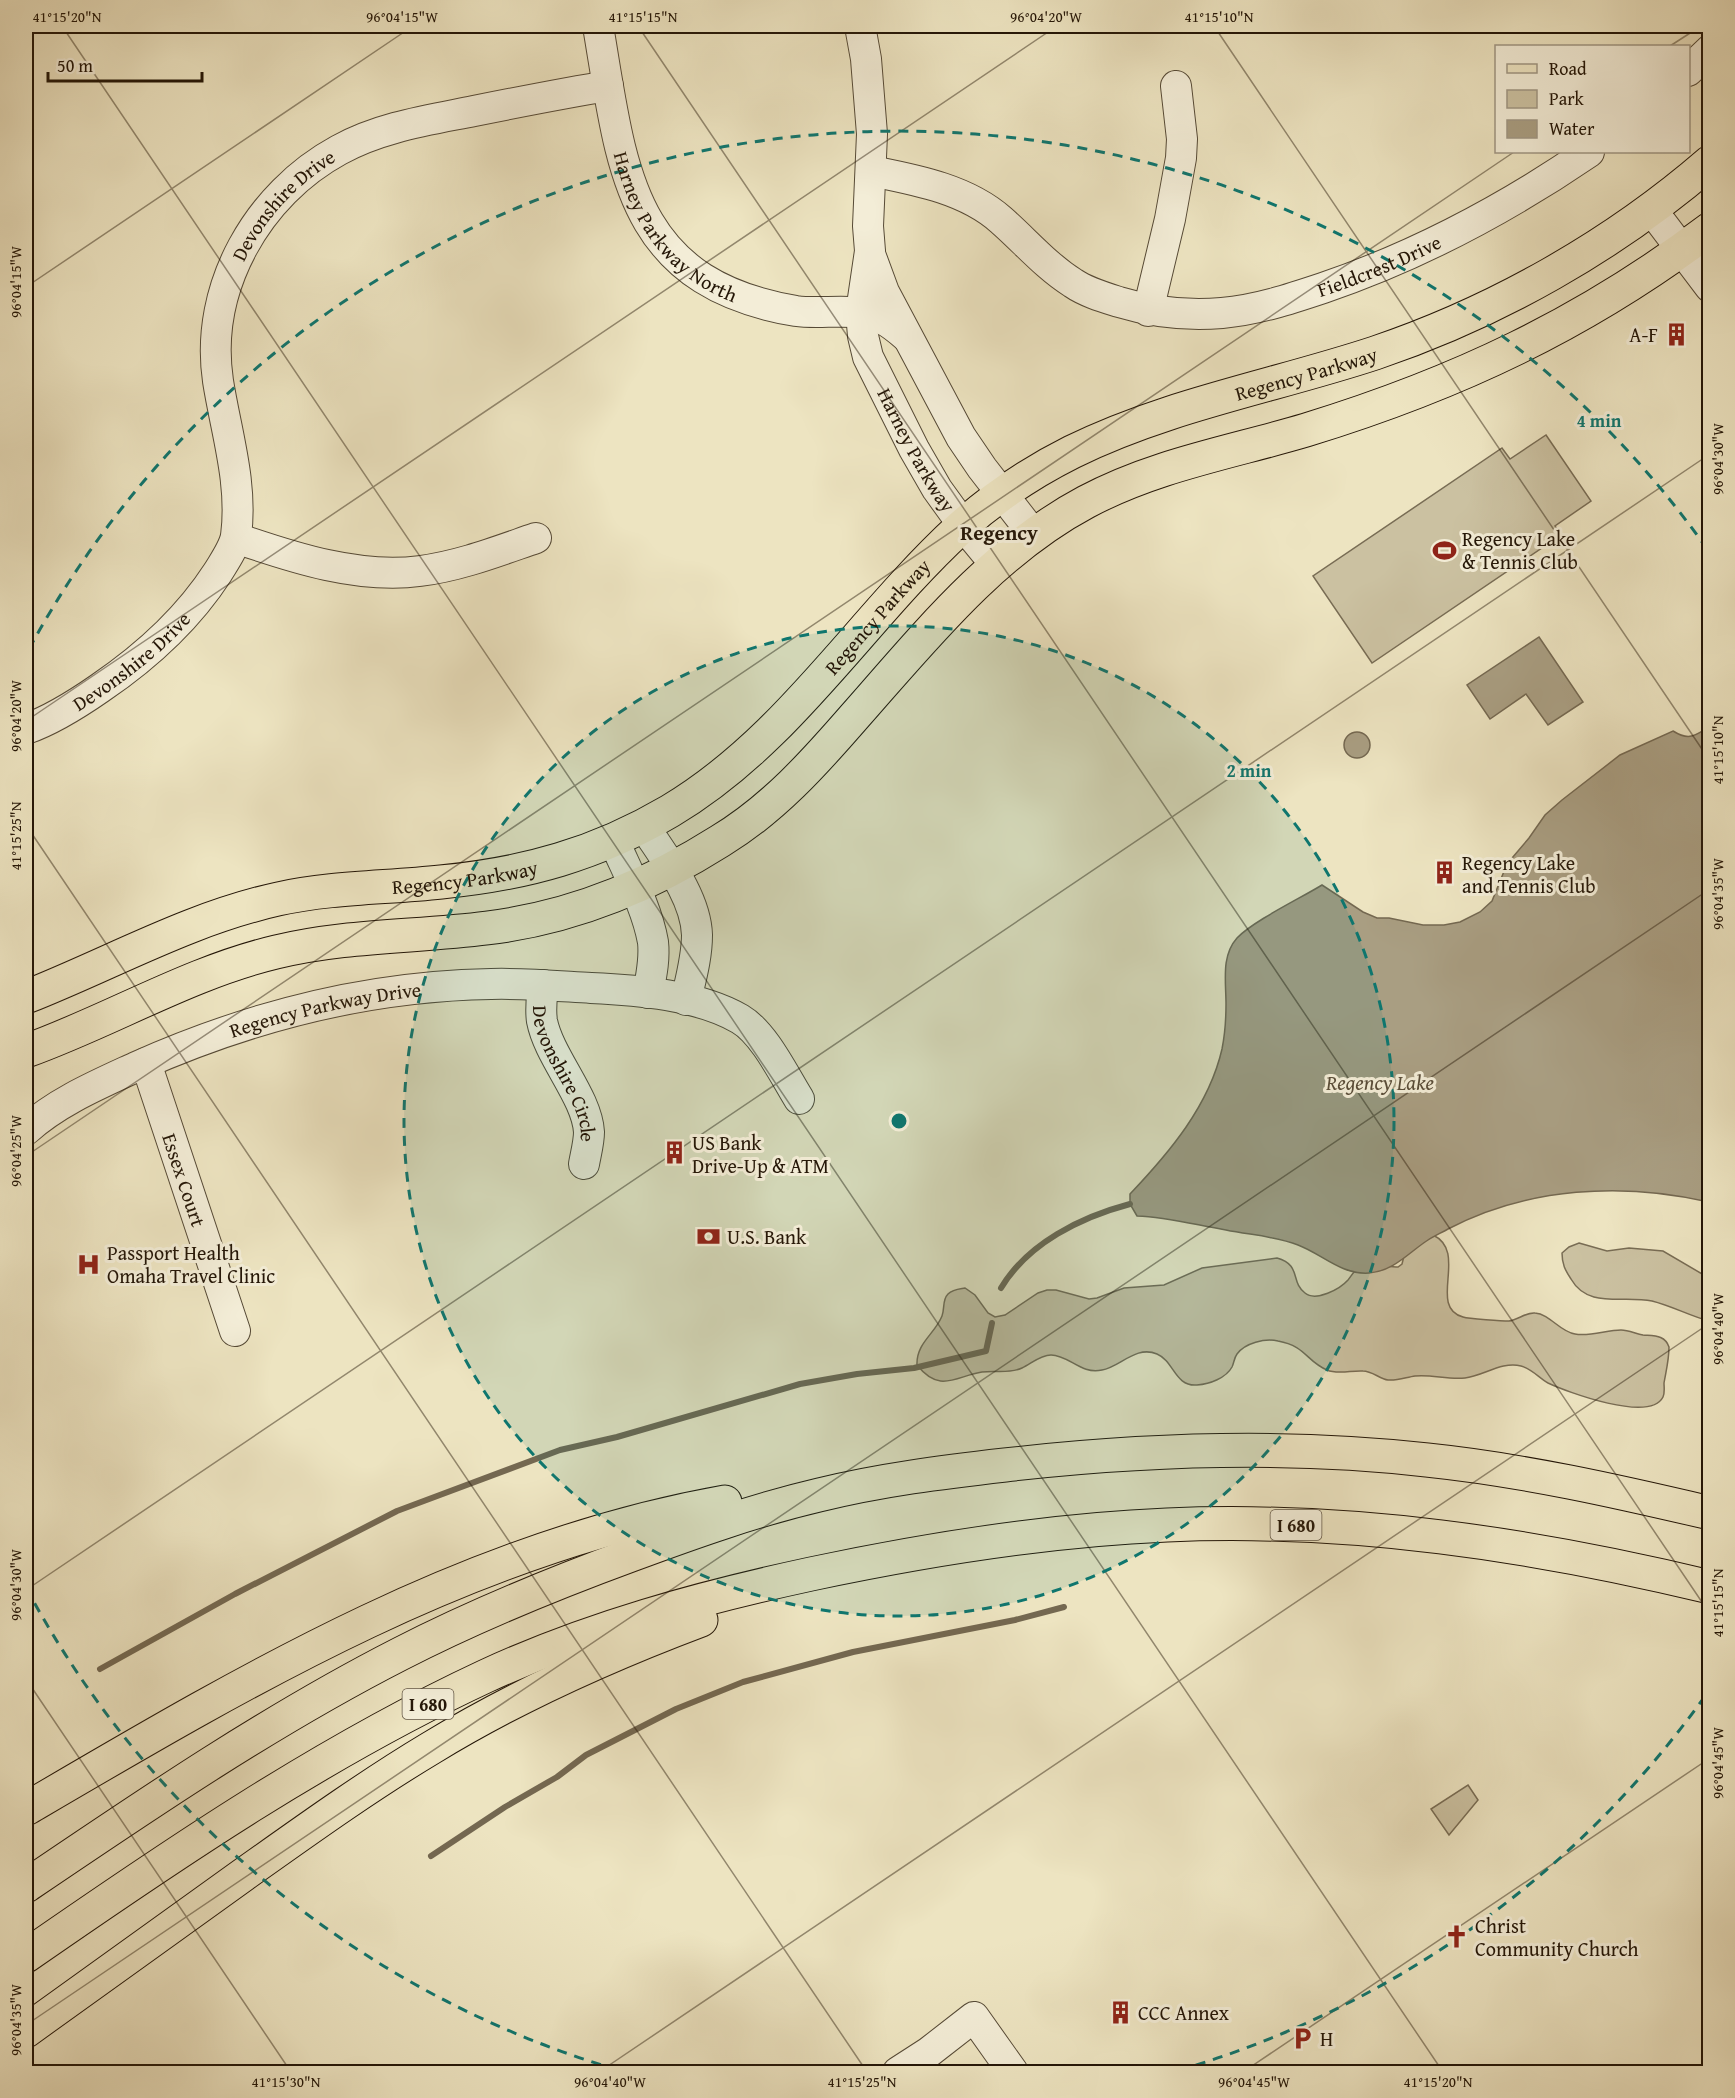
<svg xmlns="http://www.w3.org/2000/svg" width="1735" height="2098" viewBox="0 0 1735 2098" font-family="'Gentium Book Plus',serif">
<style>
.green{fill:#cbc1a1;stroke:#786c54;stroke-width:1.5}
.water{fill:#a99e82;stroke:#746851;stroke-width:1.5}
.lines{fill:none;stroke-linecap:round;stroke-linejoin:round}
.stream{stroke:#746851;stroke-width:6}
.minor-casing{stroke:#564a36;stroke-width:32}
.major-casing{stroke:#241607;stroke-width:35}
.highway-casing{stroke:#241607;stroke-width:35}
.minor{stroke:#f3edd7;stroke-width:30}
.major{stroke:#ede4c1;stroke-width:33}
.highway{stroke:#ede4c1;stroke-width:33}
.ticks{fill:none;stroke:#241607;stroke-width:1.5;stroke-opacity:0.45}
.ring{fill:none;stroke:#0f766e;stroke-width:3;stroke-dasharray:10 8}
.labels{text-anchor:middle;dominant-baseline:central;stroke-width:6;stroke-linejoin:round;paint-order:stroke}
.shield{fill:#f3edd7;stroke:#625645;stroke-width:1.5}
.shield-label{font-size:18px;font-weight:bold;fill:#241607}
.street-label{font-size:20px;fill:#241607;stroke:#f3edd7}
.poi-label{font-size:20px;fill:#241607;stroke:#f3edd7;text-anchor:start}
.neighbourhood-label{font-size:21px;font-weight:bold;fill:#241607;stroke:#f3edd7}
.water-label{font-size:21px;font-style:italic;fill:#594c38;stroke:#f3edd7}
.centre{fill:#0f766e;stroke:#f3edd7;stroke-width:3}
.ring-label{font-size:18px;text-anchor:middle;font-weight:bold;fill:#0f766e;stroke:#f3edd7;stroke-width:6;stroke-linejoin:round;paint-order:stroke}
.neatline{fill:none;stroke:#241607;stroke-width:2}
.ticks-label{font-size:15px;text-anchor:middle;fill:#241607}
</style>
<rect width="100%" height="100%" fill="#ede4c1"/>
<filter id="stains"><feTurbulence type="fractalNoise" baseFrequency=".00333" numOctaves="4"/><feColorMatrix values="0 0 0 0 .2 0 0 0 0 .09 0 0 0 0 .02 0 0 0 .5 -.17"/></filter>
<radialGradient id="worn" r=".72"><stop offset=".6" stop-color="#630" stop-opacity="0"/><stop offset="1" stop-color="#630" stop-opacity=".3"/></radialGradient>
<g class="green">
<path d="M 1546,435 L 1591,501 L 1555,526 L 1561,535 L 1372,663 L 1313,576 L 1502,448 L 1510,459 Z"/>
<path d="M 1433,1235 C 1469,1252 1427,1307 1463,1317 C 1469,1319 1503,1321 1509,1321 C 1518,1320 1526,1312 1535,1313 C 1550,1314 1560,1332 1575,1334 C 1589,1337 1607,1330 1621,1330 C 1629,1330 1636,1334 1643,1335 C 1655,1336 1665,1335 1669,1347 C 1669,1360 1666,1371 1664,1383 C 1664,1387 1665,1393 1663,1397 C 1650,1423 1567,1392 1548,1383 C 1539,1378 1532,1369 1521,1366 C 1502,1361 1483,1376 1465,1378 C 1448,1380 1431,1374 1415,1376 C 1407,1377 1397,1381 1388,1380 C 1380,1379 1372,1371 1363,1371 C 1352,1370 1338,1375 1327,1370 C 1306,1361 1306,1346 1278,1341 C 1265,1338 1245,1343 1237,1354 C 1234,1358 1234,1363 1232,1367 C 1226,1378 1210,1384 1197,1385 C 1175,1387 1174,1361 1157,1354 C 1136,1345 1120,1367 1102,1370 C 1081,1375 1069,1355 1051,1355 C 1040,1355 1031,1364 1022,1368 C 1009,1374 996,1370 982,1372 C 956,1376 940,1394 917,1365 C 916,1343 935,1334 942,1316 C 945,1308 942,1300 948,1294 C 953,1289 959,1289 965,1288 L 975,1295 L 988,1313 L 995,1317 L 1005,1315 L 1038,1293 L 1047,1290 L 1056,1290 L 1089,1299 L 1097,1298 L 1124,1288 L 1164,1285 L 1202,1268 L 1277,1258 C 1302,1265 1290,1282 1305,1293 C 1316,1302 1340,1289 1348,1280 C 1352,1275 1355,1269 1361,1266 C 1375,1260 1384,1268 1398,1267 L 1402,1264 L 1405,1252 Z"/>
<path d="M 1579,1243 L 1607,1251 L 1629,1248 L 1663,1251 L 1709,1278 L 1709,1321 C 1690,1316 1672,1306 1652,1301 C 1623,1295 1588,1309 1571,1279 C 1565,1270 1562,1264 1562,1253 L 1569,1247 Z"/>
<path d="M 1468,1785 L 1478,1800 L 1449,1835 L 1431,1809 Z"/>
</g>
<g class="water">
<path d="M 1539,637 L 1583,702 L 1548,725 L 1526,694 L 1490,719 L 1467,685 Z"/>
<path d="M 1709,727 L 1709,1202 C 1623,1182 1528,1187 1448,1229 C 1441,1233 1434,1236 1428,1240 C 1408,1253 1394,1271 1369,1273 C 1341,1275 1322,1254 1298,1245 C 1275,1236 1250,1235 1226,1230 C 1196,1225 1167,1217 1137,1216 L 1130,1204 L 1130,1194 C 1169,1153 1209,1106 1222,1049 C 1225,1034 1226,1019 1226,1004 C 1226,981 1221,956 1237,938 C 1253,921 1301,898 1322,885 L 1363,912 L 1377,918 L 1389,918 L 1423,925 L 1444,925 L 1460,922 L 1480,912 L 1492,901 L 1507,864 L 1529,838 L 1545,815 L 1562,800 L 1620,755 L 1673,731 C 1689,741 1694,736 1709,727 Z"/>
<circle cx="1357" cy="745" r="13"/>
</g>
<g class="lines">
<g class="stream">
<path d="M 1001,1288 C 1028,1243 1081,1217 1130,1204"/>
<path d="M 100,1669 L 235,1594 L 397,1511 L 560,1450 L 617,1437 L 800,1384 L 857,1374 L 914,1368 L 986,1351 L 992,1323"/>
<path d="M 431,1856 L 505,1807 L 557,1777 L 586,1755 L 676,1709 L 743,1682 L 853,1652 L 1015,1620 L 1064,1607"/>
</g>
<defs>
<g id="minor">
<path id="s1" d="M 598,26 C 622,167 627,283 796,311 C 824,315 855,306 882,319 C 891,323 899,330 907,337"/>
<path id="s2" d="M 860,26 L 866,59 L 872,134 L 868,226 L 870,251 L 861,312 L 863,336 L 868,357 L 914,449 L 937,489 L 963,525 L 996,565"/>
<path d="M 1688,71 L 1710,50"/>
<path id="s3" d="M 871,171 C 916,180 966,189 1001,220 C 1025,241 1046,266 1073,283 C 1086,292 1103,297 1119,302 C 1152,312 1187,316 1222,313 C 1257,310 1290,299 1323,288 C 1417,256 1507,208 1589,152"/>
<path d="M 1651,209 L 1710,287"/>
<path d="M 870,254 L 884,292 L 961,437 L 982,468 L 1034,535"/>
<path d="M 1148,311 L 1170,219 L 1181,158 L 1182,139 L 1176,86"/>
<path d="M 236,538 C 294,558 359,579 420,571 C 460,566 498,551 536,538"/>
<path id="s4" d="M 26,729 C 52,720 77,704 100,688 C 147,656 187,620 218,572 C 224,562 234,548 236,536 C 243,483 226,432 218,381 C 204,287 258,194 339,150 C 380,127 429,120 474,111 C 519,102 564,93 608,86"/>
<path d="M 644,826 C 664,857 696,897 697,935 C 697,957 691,978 686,1000"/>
<path d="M 614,841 C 628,873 647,908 653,942 C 655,960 651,977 648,993"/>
<path id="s5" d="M 543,985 C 542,997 540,1009 542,1021 C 549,1057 587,1097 589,1132 C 589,1142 586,1153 584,1164"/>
<path id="s6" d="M 146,1063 L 235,1331"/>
<path id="s7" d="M 26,1130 C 57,1102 97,1085 136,1067 C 248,1017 368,986 491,984 C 524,983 557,986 591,988 C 637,990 699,995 740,1019 C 764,1033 784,1075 799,1099"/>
<path d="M 898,2072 L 929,2052 L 974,2017 L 1013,2072"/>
</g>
<g id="major">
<path id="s8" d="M 26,997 C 110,964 188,919 278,899 C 332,887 386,888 441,882 C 525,874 597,854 670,811 C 789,740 860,620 960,528 C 993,498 1032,472 1072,452 C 1167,405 1275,386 1375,353 C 1496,312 1613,246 1710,162"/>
<path d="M 26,1051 C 110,1021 188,973 276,952 C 346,935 417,937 487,928 C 570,918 649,886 720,841 C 773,809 814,763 854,717 C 923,639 992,552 1086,502 C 1155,465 1232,452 1306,430 C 1456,384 1584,324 1710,229"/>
</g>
<g id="highway">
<path d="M 26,1809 C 246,1680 470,1547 725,1502"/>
<path d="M 26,1886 C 147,1804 269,1721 400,1654 C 474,1616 552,1584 631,1555 C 693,1532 755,1510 819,1495 C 880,1480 943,1472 1005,1465 C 1145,1449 1287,1444 1427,1460 C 1523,1470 1616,1491 1710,1513"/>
<path d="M 26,1956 C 173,1854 323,1752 486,1676 C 590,1628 700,1598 811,1574 C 929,1549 1046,1530 1167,1525 C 1350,1517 1532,1544 1710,1587"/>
<path d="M 26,2031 C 98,1979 171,1927 243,1875 C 305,1831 366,1787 431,1748 C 516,1696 608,1655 701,1620"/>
</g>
</defs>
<use href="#minor" class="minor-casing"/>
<use href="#major" class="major-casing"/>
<use href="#highway" class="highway-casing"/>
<use href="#minor" class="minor"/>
<use href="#major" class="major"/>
<use href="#highway" class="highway"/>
</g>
<path class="ticks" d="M 62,26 L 1443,2072M 638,26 L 1710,1614M 1214,26 L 1710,761M 1670,46 L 1701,26M 26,287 L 413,26M 26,721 L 1057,26M 26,825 L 867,2072M 26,1156 L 1514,152M 26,1590 L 1710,454M 26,1679 L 291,2072M 26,2025 L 1710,889M 599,2072 L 1710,1323M 1243,2072 L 1710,1758"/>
<circle cx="899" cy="1121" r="495" fill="#0f766e" fill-opacity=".12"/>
<g class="ring">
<circle cx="899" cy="1121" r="495"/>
<path d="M1705 1696A990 990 0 0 1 1180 2070M618 2070A990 990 0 0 1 29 1593M29 649A990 990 0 0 1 1705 546"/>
</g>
<defs>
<symbol id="building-bare" viewBox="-9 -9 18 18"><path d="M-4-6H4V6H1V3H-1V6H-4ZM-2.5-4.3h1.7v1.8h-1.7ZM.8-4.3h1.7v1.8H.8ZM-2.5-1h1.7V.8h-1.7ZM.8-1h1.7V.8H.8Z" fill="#8f2418" stroke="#f3edd7" stroke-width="2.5" paint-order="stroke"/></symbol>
<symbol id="stadium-bare" viewBox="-9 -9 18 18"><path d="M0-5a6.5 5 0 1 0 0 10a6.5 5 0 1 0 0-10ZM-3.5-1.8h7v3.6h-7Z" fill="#8f2418" stroke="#f3edd7" stroke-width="2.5" paint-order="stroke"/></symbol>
<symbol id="bank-bare" viewBox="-9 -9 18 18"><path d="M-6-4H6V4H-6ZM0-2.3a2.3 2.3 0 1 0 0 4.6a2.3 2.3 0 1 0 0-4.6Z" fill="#8f2418" stroke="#f3edd7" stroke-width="2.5" paint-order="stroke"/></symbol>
<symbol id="hospital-bare" viewBox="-9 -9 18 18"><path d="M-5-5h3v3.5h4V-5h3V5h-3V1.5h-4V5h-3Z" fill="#8f2418" stroke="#f3edd7" stroke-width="2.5" paint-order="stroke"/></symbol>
<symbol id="church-bare" viewBox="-9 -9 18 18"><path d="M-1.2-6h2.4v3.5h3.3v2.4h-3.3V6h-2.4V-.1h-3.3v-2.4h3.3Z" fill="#8f2418" stroke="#f3edd7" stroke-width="2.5" paint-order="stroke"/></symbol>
<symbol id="parking-bare" viewBox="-9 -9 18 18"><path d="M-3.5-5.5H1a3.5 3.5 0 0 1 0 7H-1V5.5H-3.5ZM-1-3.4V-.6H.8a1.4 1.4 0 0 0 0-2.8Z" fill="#8f2418" stroke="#f3edd7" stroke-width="2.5" paint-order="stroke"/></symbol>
</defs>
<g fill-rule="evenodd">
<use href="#building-bare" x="1660" y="318" width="33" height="33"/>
<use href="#stadium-bare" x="1428" y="534" width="33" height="33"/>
<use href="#building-bare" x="1428" y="856" width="33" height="33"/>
<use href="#building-bare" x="658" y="1136" width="33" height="33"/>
<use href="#bank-bare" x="692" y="1220" width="33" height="33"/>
<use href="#hospital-bare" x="72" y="1248" width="33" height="33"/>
<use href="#church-bare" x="1440" y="1920" width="33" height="33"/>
<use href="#building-bare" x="1104" y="1996" width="33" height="33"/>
<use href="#parking-bare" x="1286" y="2022" width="33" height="33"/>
</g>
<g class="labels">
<g class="shield">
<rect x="1270.5" y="1510" width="51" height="30" rx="4.5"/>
<rect x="402.5" y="1689" width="51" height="30" rx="4.5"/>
</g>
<g class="shield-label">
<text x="1296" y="1525">I 680</text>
<text x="428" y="1704">I 680</text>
</g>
<g class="street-label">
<text stroke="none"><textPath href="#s4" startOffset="646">Devonshire Drive</textPath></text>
<text stroke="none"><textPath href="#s1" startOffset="224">Harney Parkway North</textPath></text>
<text stroke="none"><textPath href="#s3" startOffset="555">Fieldcrest Drive</textPath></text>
<text stroke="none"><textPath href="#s8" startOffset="1466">Regency Parkway</textPath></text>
<text stroke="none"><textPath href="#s2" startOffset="438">Harney Parkway</textPath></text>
<text stroke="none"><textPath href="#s8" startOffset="962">Regency Parkway</textPath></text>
<text stroke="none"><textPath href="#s4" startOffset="126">Devonshire Drive</textPath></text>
<text stroke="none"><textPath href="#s8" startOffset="459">Regency Parkway</textPath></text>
<text stroke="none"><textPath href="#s7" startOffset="326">Regency Parkway Drive</textPath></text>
<text stroke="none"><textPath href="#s5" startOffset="94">Devonshire Circle</textPath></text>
<text stroke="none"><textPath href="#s6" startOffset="123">Essex Court</textPath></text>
</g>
<g class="poi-label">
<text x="1658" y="334" text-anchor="end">A-F</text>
<text x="1462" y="538">Regency Lake<tspan x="1462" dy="23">&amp; Tennis Club</tspan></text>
<text x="1462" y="862">Regency Lake<tspan x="1462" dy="23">and Tennis Club</tspan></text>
<text x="692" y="1142">US Bank<tspan x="692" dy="23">Drive-Up &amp; ATM</tspan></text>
<text x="727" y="1236">U.S. Bank</text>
<text x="107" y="1252">Passport Health<tspan x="107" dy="23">Omaha Travel Clinic</tspan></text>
<text x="1475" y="1925">Christ<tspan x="1475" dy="23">Community Church</tspan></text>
<text x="1138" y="2012">CCC Annex</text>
<text x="1320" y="2038">H</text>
</g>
<g class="neighbourhood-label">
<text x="999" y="532">Regency</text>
</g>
<g class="water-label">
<text x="1380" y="1082">Regency Lake</text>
</g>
</g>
<circle cx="899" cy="1121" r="9" class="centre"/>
<g class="ring-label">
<text x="1599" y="427">4 min</text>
<text x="1249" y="777">2 min</text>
</g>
<rect width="1735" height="2098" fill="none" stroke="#ede4c1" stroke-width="66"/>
<rect x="1495" y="45" width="195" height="108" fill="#f3edd7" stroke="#a09784" stroke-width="1.5"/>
<rect x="1507" y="64" width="30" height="9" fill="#ede4c1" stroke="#a09784" stroke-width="1.5"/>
<text x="1549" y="75" font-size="18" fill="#241607">Road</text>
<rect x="1507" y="90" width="30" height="18" fill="#cbc1a1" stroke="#a09784" stroke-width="1.5"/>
<text x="1549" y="105" font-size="18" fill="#241607">Park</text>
<rect x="1507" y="120" width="30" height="18" fill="#a99e82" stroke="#a09784" stroke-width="1.5"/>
<text x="1549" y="135" font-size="18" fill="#241607">Water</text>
<path d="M48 72v9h154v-9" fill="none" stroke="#241607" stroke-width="3"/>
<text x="57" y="72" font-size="18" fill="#241607" stroke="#f3edd7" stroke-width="4.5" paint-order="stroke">50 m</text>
<rect x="33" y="33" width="1669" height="2032" class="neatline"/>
<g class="ticks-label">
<text x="67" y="22">41°15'20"N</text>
<text x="402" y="22">96°04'15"W</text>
<text x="643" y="22">41°15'15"N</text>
<text x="1046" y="22">96°04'20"W</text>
<text x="1219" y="22">41°15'10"N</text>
<text transform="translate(16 282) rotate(-90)" y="5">96°04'15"W</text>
<text transform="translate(1718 459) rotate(-90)" y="5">96°04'30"W</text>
<text transform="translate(16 716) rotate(-90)" y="5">96°04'20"W</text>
<text transform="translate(1718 750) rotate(-90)" y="5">41°15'10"N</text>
<text transform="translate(16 836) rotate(-90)" y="5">41°15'25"N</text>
<text transform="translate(1718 894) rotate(-90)" y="5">96°04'35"W</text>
<text transform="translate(16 1151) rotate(-90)" y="5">96°04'25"W</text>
<text transform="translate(1718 1329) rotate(-90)" y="5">96°04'40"W</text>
<text transform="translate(16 1585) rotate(-90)" y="5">96°04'30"W</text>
<text transform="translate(1718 1603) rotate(-90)" y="5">41°15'15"N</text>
<text transform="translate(1718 1763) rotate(-90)" y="5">96°04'45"W</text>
<text transform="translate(16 2020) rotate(-90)" y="5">96°04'35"W</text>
<text x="286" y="2087">41°15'30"N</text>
<text x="610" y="2087">96°04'40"W</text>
<text x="862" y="2087">41°15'25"N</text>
<text x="1254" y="2087">96°04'45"W</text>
<text x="1438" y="2087">41°15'20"N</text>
</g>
<rect width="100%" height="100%" filter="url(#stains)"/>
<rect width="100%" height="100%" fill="url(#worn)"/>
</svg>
